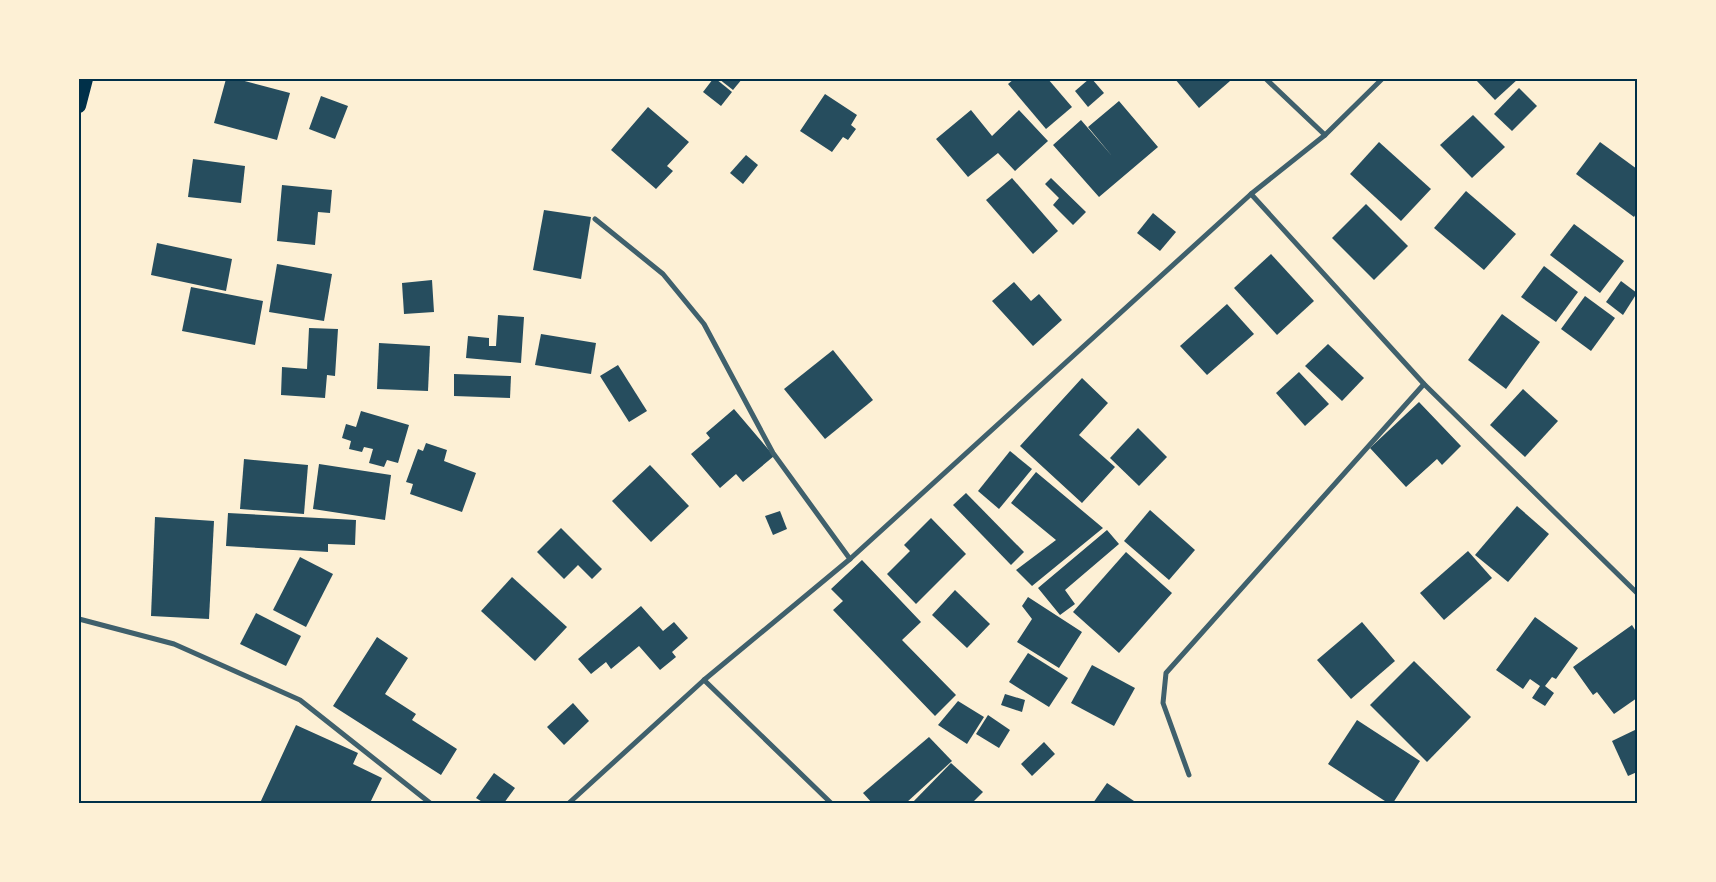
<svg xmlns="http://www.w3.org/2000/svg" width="1716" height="882" viewBox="0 0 1716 882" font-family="Lora,serif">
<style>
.building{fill:#264d5e}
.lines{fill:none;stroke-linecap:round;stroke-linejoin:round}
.minor{stroke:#3f606c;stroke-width:5}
.trunk{stroke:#003049;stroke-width:14}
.neatline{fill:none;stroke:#003049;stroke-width:2}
</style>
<rect width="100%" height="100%" fill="#fdf0d5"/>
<g class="building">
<path d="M 226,79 L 237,79 L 290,93 L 277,140 L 214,123 Z"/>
<path d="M 713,79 L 716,79 L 732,92 L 721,106 L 703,92 Z"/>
<path d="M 719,79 L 742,79 L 733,90 Z"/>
<path d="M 1014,79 L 1048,79 L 1072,107 L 1046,129 L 1008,84 Z"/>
<path d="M 1089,79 L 1092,79 L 1104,93 L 1088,107 L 1075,91 Z"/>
<path d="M 1175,79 L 1228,79 L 1230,81 L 1199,108 Z"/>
<path d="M 1475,79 L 1518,79 L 1495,100 Z"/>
<path d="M 1519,88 L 1537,106 L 1512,131 L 1494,114 Z"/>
<path d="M 825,94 L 857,115 L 851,125 L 856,129 L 848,140 L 843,137 L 832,152 L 800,131 Z"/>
<path d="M 321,96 L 348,106 L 335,139 L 309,129 Z"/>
<path d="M 1119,101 L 1158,147 L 1099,197 L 1053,145 L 1081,120 L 1112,156 L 1088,127 Z"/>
<path d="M 648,107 L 689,142 L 667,166 L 673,171 L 656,189 L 611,150 Z"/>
<path d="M 971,110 L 992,136 L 1019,110 L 1048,141 L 1015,171 L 998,153 L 968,177 L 936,139 Z"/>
<path d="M 1473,115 L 1505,147 L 1472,178 L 1440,145 Z"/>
<path d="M 1379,142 L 1431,189 L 1401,221 L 1350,174 Z"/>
<path d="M 1600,142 L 1637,169 L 1637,212 L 1634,217 L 1576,174 Z"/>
<path d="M 746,155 L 758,165 L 743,184 L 730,173 Z"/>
<path d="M 193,159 L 245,166 L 241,203 L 188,197 Z"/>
<path d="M 1012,178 L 1058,231 L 1033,254 L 986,200 Z"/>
<path d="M 1051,178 L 1086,212 L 1073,225 L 1053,205 L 1059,198 L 1045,184 Z"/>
<path d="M 282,185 L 332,190 L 330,213 L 318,212 L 315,245 L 277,241 Z"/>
<path d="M 1466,191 L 1516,234 L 1484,270 L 1434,228 Z"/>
<path d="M 1366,204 L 1408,246 L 1374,280 L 1332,238 Z"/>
<path d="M 544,210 L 591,217 L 581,279 L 533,270 Z"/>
<path d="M 1153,213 L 1176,232 L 1160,251 L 1137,233 Z"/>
<path d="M 1574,224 L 1624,261 L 1600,293 L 1550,255 Z"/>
<path d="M 157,243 L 232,259 L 226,291 L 151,275 Z"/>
<path d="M 1271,254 L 1314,301 L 1277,335 L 1234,288 Z"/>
<path d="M 277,264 L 332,274 L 324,321 L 269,312 Z"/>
<path d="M 1544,266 L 1578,292 L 1556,322 L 1521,297 Z"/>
<path d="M 432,280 L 434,312 L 404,314 L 402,283 Z"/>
<path d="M 1621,281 L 1637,293 L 1623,315 L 1606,302 Z"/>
<path d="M 1014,282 L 1031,301 L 1039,294 L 1062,320 L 1033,346 L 992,301 Z"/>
<path d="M 191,287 L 263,301 L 255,345 L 182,331 Z"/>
<path d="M 1585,296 L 1615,318 L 1591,351 L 1561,329 Z"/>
<path d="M 1227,304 L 1254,334 L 1207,375 L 1180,346 Z"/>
<path d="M 1502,314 L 1540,342 L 1506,389 L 1468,360 Z"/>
<path d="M 498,315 L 524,317 L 521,363 L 466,358 L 468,336 L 489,338 L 489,346 L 496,346 Z"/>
<path d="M 309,328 L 338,329 L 335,376 L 327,375 L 325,398 L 281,395 L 282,367 L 307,369 Z"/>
<path d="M 541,334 L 596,343 L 591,374 L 535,365 Z"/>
<path d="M 379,343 L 430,346 L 428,391 L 377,389 Z"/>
<path d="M 1328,344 L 1364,378 L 1342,401 L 1305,366 Z"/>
<path d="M 833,350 L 873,400 L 825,439 L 784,389 Z"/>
<path d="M 618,365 L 647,411 L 629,422 L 600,376 Z"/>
<path d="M 1299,372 L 1329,404 L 1305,426 L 1276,393 Z"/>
<path d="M 454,374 L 511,376 L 510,398 L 454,396 Z"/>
<path d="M 1082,378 L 1108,403 L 1079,435 L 1115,467 L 1082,503 L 1020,446 Z"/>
<path d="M 1523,389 L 1558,421 L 1525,457 L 1490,425 Z"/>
<path d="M 1419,402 L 1461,446 L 1442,465 L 1437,459 L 1406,487 L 1370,448 Z"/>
<path d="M 734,409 L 774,456 L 743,482 L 736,474 L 720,488 L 691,454 L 710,438 L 706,433 Z"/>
<path d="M 361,411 L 409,425 L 398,463 L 387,460 L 384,467 L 369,463 L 373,449 L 364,447 L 362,452 L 349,449 L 351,441 L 342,438 L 346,424 L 356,427 Z"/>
<path d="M 1138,428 L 1167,457 L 1139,486 L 1110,458 Z"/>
<path d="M 426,443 L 447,450 L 444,461 L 476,473 L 462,512 L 410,494 L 413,484 L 406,482 L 418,449 L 423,451 Z"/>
<path d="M 1010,451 L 1032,469 L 999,509 L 978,491 Z"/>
<path d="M 244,459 L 308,465 L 304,514 L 240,509 Z"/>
<path d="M 319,464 L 391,475 L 385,520 L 313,509 Z"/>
<path d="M 650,465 L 689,506 L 651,542 L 612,501 Z"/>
<path d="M 1036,472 L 1103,528 L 1032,586 L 1016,570 L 1056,540 L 1011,503 Z"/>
<path d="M 966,493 L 1024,552 L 1011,565 L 953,505 Z"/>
<path d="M 1517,506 L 1549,534 L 1508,582 L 1475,555 Z"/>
<path d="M 1150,510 L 1195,550 L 1169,580 L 1124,541 Z"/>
<path d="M 780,511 L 787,529 L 773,535 L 765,516 Z"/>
<path d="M 228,513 L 356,520 L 355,545 L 328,544 L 328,552 L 226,546 Z"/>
<path d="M 155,517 L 214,521 L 209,619 L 151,616 Z"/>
<path d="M 931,518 L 966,554 L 916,604 L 887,574 L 910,551 L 904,545 Z"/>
<path d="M 561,528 L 602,569 L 592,579 L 578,565 L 564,579 L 537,552 Z"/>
<path d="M 1107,530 L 1119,544 L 1065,590 L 1075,604 L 1060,615 L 1038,588 Z"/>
<path d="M 1468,551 L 1492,578 L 1444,620 L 1420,593 Z"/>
<path d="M 1126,552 L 1172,593 L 1119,653 L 1073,612 Z"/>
<path d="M 300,557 L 333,574 L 306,627 L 273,610 Z"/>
<path d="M 862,560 L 921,622 L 902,640 L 956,695 L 935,716 L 833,610 L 843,601 L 831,589 Z"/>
<path d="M 512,577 L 567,627 L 535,661 L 481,611 Z"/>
<path d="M 955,590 L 990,624 L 967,648 L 932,615 Z"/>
<path d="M 1028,597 L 1082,632 L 1059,668 L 1017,642 L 1032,619 L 1022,606 Z"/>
<path d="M 641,606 L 663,631 L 674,622 L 688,638 L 672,652 L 676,657 L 660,670 L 639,646 L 611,669 L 606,662 L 591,674 L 578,659 Z"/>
<path d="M 256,613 L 301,636 L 286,666 L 240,644 Z"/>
<path d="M 1535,617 L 1578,648 L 1556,679 L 1552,677 L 1545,686 L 1554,693 L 1545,706 L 1532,698 L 1540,686 L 1530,679 L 1523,689 L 1496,670 Z"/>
<path d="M 1362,622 L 1395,661 L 1351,699 L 1317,660 Z"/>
<path d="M 1632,625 L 1637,633 L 1637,698 L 1614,714 L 1597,692 L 1593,695 L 1573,667 Z"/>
<path d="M 377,637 L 408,658 L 385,694 L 416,714 L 412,720 L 457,749 L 441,775 L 333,706 Z"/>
<path d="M 1028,653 L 1068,678 L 1049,707 L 1009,682 Z"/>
<path d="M 1414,661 L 1471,717 L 1427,762 L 1370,705 Z"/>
<path d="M 1092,665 L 1135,688 L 1114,726 L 1071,703 Z"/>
<path d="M 1005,694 L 1025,700 L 1022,712 L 1001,705 Z"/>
<path d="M 958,701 L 984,717 L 967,744 L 938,725 Z"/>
<path d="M 573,703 L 589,721 L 564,745 L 547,727 Z"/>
<path d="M 988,715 L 1010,730 L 999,748 L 976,734 Z"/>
<path d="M 1357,720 L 1420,761 L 1393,803 L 1388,803 L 1328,764 Z"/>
<path d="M 296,725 L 358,753 L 353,764 L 382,778 L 370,803 L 260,803 Z"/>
<path d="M 1637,729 L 1637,772 L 1628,776 L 1612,741 Z"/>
<path d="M 929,737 L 952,761 L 906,803 L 872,803 L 863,793 Z"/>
<path d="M 1044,742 L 1055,754 L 1032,776 L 1021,764 Z"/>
<path d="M 951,763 L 983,792 L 972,803 L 912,803 Z"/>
<path d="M 494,773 L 515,788 L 504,803 L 484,803 L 476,798 Z"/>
<path d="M 1107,783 L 1137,803 L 1093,803 Z"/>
</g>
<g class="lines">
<g class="minor">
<path d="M 1266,79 L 1325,135"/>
<path d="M 1251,194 L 1424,384 L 1637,593"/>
<path d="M 595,219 L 663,274 L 704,324 L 773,453 L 850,559"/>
<path d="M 79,619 L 174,644 L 300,700 L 430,803"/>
<path d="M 704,680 L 831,803"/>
<path d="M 1189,775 L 1163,703 L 1166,673 L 1424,384"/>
<path d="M 569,803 L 704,680 L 850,559 L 1251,194 L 1325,135 L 1382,79"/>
</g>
<path class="trunk" d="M 79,106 L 86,79"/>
</g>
<rect width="1716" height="882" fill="none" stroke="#fdf0d5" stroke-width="160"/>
<rect x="80" y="80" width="1556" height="722" class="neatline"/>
</svg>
